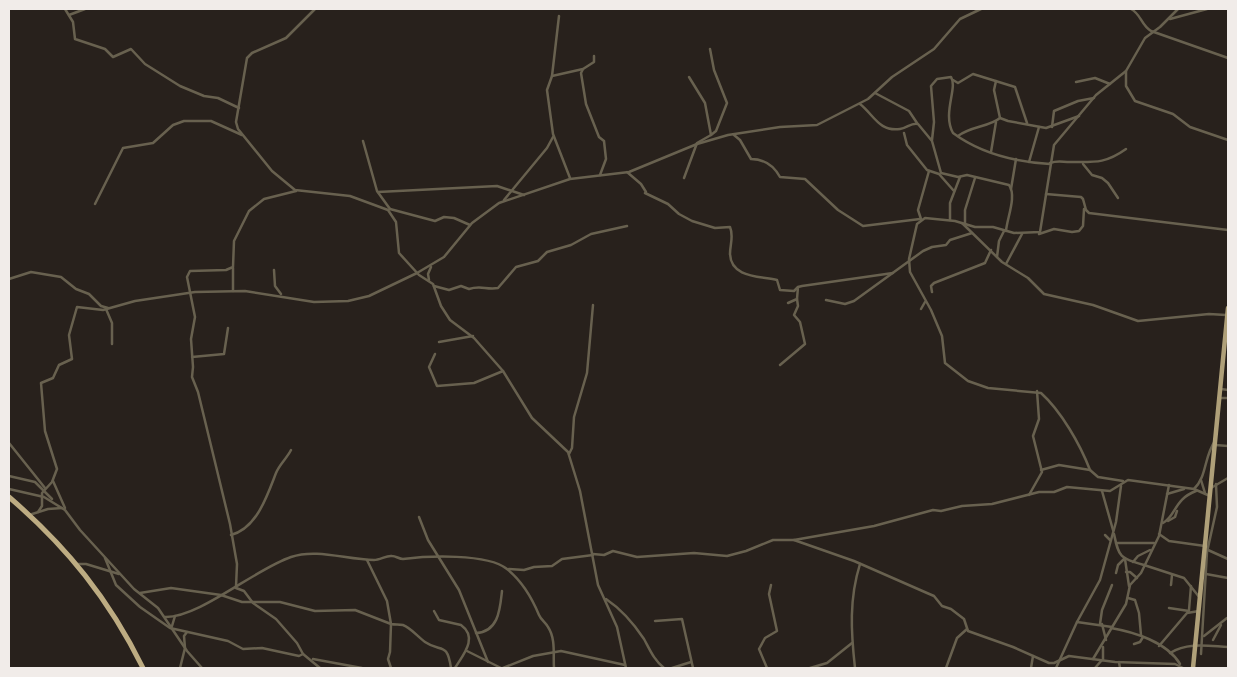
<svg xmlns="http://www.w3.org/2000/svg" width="1237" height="677" viewBox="0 0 1237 677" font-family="'Zilla Slab',serif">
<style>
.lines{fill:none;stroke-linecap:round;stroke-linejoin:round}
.minor{stroke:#68614f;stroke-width:2.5}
.primary{stroke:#afa079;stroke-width:4.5}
.trunk{stroke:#bdac82;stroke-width:5}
</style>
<rect width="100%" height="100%" fill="#28211c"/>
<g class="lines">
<g class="minor">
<path d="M 65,9 L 73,22 L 75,39 L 105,49 L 113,57 L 131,49 L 145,64 L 180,86 L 204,96 L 218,98 L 239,108"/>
<path d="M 315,9 L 286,38 L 252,53 L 247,58 L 236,122 L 238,129 L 272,171 L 295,190 L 350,196 L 388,210 L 396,222 L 399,253 L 419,275 L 433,284 L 441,306 L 450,320 L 474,338 L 503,371 L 532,418 L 568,452 L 580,491 L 598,585 L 617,627 L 626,668"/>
<path d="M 1131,9 C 1141,14 1141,25 1151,31 L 1228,58"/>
<path d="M 69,15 L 85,9"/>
<path d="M 559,16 L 552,76 L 547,90 L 553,134 L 570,178"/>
<path d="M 1170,19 L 1207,9"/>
<path d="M 710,49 L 714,70 L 727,103 L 716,131 L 711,135"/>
<path d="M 583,69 L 581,73 L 586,104 L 599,137 L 604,141 L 606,159 L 600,175"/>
<path d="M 1126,71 L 1126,86 L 1135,101 L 1173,114 L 1190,127 L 1228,140"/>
<path d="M 552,76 L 583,69 L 594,62 L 594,56"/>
<path d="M 953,80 L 958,83 L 973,74 L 1015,87 L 1027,123"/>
<path d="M 996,81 L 994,90 L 1000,118"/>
<path d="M 1076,82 L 1095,78 L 1110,84"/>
<path d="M 875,93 L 909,111 L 917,123"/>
<path d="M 860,104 C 874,115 879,132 900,129 C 907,128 912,122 918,124 L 932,141 L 941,173 L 958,177 L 967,175 L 1009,185 C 1017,196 1007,218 1006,231"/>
<path d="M 1052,127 L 1054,111 L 1078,101 L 1094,98"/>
<path d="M 904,133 L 907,145 L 927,170 L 939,174 L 954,191"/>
<path d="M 734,135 L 740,140 L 751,159 C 764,159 774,166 780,177 L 805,179 L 838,210 L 863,226 L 920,219"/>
<path d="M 958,136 C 971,126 989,127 1000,118 L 1008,121 L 1046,128 L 1079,116"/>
<path d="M 932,140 L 934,122 L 931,86 L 937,79 L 951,77 C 958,88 942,113 953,133 C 980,153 1016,162 1050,164"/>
<path d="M 363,141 L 377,191 L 390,209"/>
<path d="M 991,152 L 996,122"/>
<path d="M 1029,162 L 1039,127"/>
<path d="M 1050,163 C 1058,160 1062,162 1070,162 C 1094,162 1105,164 1126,149"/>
<path d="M 1083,164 L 1092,175 L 1102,178 L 1108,183 L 1118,198"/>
<path d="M 627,172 L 641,184 L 646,192"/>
<path d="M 684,178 L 697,143 L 711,135 L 705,103 L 689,77"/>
<path d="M 1011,189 L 1016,159"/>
<path d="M 378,192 L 497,186 L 524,195"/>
<path d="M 645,193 L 668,204 L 679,214 L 692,221 L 715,228 L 730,227 C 734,236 730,244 730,254 C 731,278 760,276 777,280 L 780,290 L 794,291 L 798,287"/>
<path d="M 1046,194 L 1081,197 L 1083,199 L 1086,210 L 1089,213 C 1136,219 1181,224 1228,230"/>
<path d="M 504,200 L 547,148 L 553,137"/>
<path d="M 95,204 L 123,148 L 153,143 L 173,125 L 184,121 L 211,121 L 242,135"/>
<path d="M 390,209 L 435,221 L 444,217 L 454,218 L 470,225"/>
<path d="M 921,219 L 918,210 L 929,171"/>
<path d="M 950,220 L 950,203 L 960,177"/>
<path d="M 962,223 L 1002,262 L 1028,278 L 1044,294 L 1093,305 L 1138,321 L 1209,314 L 1226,315"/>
<path d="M 965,224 L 965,210 L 975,178"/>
<path d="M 1039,234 L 1054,229 L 1072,232 L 1079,231 L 1083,226 L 1084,209"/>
<path d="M 997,257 L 999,241 L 1004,231"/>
<path d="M 1006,264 L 1022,234"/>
<path d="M 233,268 L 233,291"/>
<path d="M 274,270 L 275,286 L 281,294"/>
<path d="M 9,279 L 31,272 L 61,277 L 76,289 L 89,294 L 101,306 L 108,308"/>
<path d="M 429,280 L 428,274 L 431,267"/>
<path d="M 434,286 L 449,290 L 461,286 L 469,289 C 481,285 486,290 498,288 L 516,267 L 538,261 L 547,252 L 571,245 L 591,234 L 627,226"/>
<path d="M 932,292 L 931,286 L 934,283 L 985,263 L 991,250"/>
<path d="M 826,300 L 845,304 L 854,301 L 923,251 L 932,247 L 946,245 L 950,240 L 972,233"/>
<path d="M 788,303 L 797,299 L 798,287 L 802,286 L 893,273"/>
<path d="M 106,309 L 112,323 L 112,344"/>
<path d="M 921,309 L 925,302"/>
<path d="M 439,342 L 473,336"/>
<path d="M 435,354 L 429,367 L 437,386 L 474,383 L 503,371"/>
<path d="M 192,357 L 224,354 L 228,328"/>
<path d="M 780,365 L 805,344 L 800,322 L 794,315 L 798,306 L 797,299"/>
<path d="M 1221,389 L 1228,390"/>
<path d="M 1220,398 L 1228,398"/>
<path d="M 9,443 L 45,488"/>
<path d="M 1215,445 L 1228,446"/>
<path d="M 569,454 L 572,448 L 574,417 L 587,373 L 593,305"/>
<path d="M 1041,470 L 1059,465 L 1090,470 L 1098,477 L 1123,481"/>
<path d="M 1090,470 C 1080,444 1061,411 1041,393 L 988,388 L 968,381 L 945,363 L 942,336 L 931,310 L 910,272 L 909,259 L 917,224 L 925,218 L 955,221 L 975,227 L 993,227 L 1014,233 L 1040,232 L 1054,145 L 1096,95 L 1126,71 L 1145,38 L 1160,27 L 1178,9"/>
<path d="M 9,476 L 35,482 L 52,499"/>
<path d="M 1201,480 L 1205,493"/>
<path d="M 53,481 L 65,508"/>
<path d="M 1211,488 L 1228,478"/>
<path d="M 9,489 L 44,497 L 65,510 L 80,530 L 134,589 L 158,608 L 187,651 L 202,668"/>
<path d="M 1194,489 C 1207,477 1204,456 1215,441"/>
<path d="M 1102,491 L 1113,530"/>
<path d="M 1167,494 L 1184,489"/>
<path d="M 1029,495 L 1042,472 L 1033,436 L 1039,419 L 1037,391"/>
<path d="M 38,512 L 42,506 L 42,493 L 52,482 L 57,469 L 45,431 L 41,383 L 53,378 L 59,365 L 72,359 L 69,335 L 77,307 L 103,310 L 135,301 L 195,292 L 245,291 L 314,302 L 348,301 L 369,296 L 417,273 L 444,257 L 472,223 L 499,203 L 570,179 L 629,172 L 697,144 L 728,135 L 780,127 L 817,125 L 868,99 L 892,77 L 934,49 L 960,19 L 981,9"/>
<path d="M 29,515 L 48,509 L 62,508"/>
<path d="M 419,517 L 428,540 L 459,590 L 488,662"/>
<path d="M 1168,521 L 1175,517 L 1177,511"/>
<path d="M 1163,523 C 1176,516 1174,499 1196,491"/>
<path d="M 1114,534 C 1119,558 1120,558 1144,565"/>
<path d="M 1159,534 L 1169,541 L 1205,546"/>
<path d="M 231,535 C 257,528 267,496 276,473 C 279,465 287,458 291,450"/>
<path d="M 1105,535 L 1110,540"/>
<path d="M 794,540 L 874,526 L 933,510 L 941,511 L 962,506 L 992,504 L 1039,492 L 1054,492 L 1067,487 L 1110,491 L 1128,480 L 1194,489 L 1210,496"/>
<path d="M 1116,543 L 1154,543"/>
<path d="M 1208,550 L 1228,559"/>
<path d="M 593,554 L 604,555 L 613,551 L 637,557 L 694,553 L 727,556 L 746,551 L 773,540 L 794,540 L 854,561 L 927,593 L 934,596 L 942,606 L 951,609 L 964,619 L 968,631 L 1013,647 L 1049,663 L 1054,663 L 1069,656 L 1115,662 L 1175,664 L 1183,668"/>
<path d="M 105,558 L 116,585 L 140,607 L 170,628 L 228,641 L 243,649 L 262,648 L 299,656 L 303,654"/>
<path d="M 1125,559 L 1129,586"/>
<path d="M 367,560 L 387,601 L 391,624 C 395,625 399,624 403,625 C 411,628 418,637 425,642 C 441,653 447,641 451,668"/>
<path d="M 1133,562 L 1138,556 L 1150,550"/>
<path d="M 76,564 L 86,564 L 119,574"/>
<path d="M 1144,565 L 1184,578 L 1200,598"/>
<path d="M 509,569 L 524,570 L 534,567 L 552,566 L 562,559 L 593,555"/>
<path d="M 1126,572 L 1130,572 L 1137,578"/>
<path d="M 1116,573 L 1118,565 L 1125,558"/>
<path d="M 1206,574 L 1228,578"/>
<path d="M 1171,585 L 1172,575"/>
<path d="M 236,587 L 237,564 L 230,524 L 198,392 L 192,377 L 193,367 L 191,339 L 195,317 L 187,277 L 190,271 L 226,270 L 233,267 L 234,241 L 249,211 L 264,199 L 296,191"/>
<path d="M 236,588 L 244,591 L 253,603 L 276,619 L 297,643 L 303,654 L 320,668"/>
<path d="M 140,593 L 171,588 L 221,595 L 242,602 L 280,602 L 315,611 L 355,610 L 391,624 L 390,652 L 388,659 L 391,668"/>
<path d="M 1128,598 L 1135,600 L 1139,613 L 1141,635"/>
<path d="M 606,599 C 621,609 634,624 644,639 C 650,650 654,660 664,668"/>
<path d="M 1169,608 L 1189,611"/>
<path d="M 1189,610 L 1191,586"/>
<path d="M 434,611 L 439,620 L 461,625 C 479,638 462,656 455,668"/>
<path d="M 165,617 C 199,618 255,569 291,557 C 317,548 347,560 374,560 C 380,560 387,555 392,556 C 396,556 399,559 403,559 C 427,556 487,553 507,569 C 522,581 532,598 539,615 C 541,620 546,623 548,627 C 556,639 553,655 554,668"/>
<path d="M 655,621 L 682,619 L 693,668"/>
<path d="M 1077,622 L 1112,627"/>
<path d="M 1100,624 L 1102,610 L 1112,585"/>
<path d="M 1102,624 L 1106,640"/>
<path d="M 172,626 L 175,616"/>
<path d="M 1111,628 C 1134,632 1167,642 1180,664"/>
<path d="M 476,633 C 499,632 500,608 502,591"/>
<path d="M 1204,636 L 1227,618"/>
<path d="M 1213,640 L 1221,625"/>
<path d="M 1134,644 L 1140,642 L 1143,637"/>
<path d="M 1159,646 L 1187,613 L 1199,611"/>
<path d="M 1103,647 L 1103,660"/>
<path d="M 467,651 L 501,668"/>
<path d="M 1170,653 C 1188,642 1208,646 1228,647"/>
<path d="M 1201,654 L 1207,552 L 1217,507 L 1216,484"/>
<path d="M 313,659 L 362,668"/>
<path d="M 1093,659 L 1126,604 L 1130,585 L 1141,573 L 1159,536 L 1169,485"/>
<path d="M 1119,662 L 1120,668"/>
<path d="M 180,668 L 185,648 L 184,636 L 187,632"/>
<path d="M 503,668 L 533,656 L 561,651 L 625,665"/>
<path d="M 672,668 L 691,662"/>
<path d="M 767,668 L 759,649 L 765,638 L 777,631 L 769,594 L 771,585"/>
<path d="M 810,668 L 827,663 L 852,643"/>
<path d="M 855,668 C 851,632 849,599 860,564"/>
<path d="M 946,668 L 957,638 L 967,629"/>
<path d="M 1031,668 L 1033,656"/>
<path d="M 1056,668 L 1077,622 L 1100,580 L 1116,522 L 1121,486"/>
<path d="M 1095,668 L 1102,660"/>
</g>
<path class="primary" d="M 1193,668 L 1228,308"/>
<path class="trunk" d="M 9,497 C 67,547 109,599 143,668"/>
</g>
<rect width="1237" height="677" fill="none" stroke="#f1ece9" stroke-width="20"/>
</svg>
